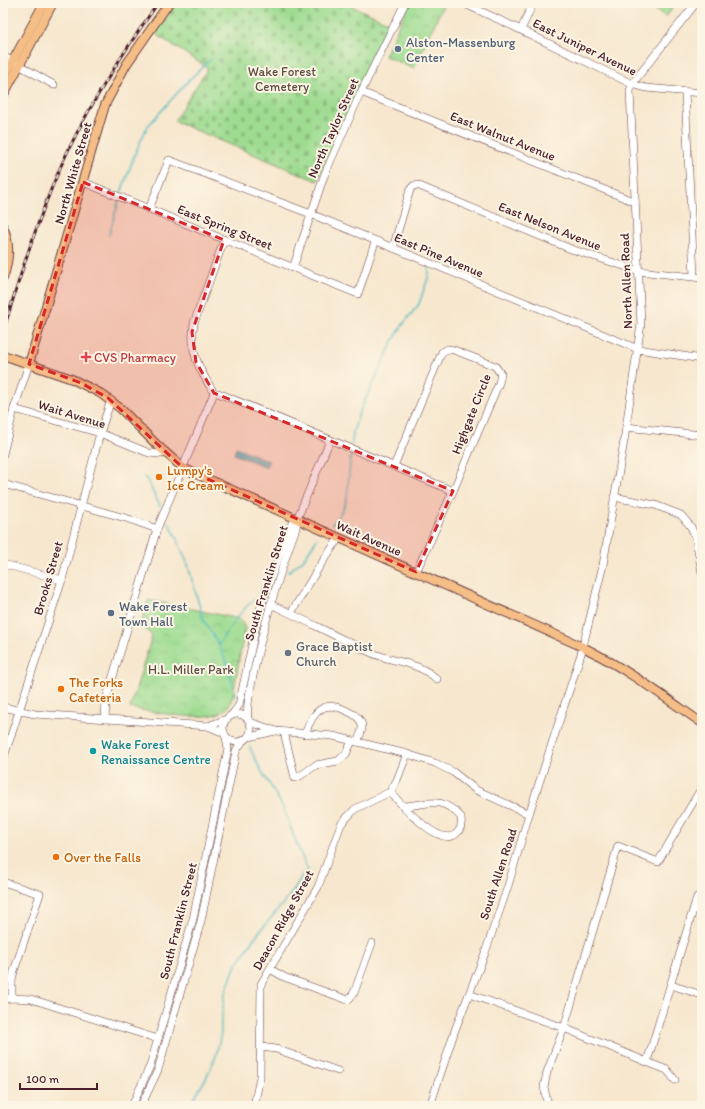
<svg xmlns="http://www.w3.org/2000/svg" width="705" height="1109" viewBox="0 0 705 1109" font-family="Itim,sans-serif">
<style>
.cemetery{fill:url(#cemetery-stones);stroke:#747e5e}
.park{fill:url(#park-crowns);stroke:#747e5e}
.pitch{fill:#9edc91;stroke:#747e5e}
.water{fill:#4ab9c0;stroke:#4a6c76}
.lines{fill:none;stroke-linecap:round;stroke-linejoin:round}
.stream{stroke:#4ab9c0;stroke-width:1.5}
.minor-casing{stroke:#643d43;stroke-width:8}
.major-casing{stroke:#643d43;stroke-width:10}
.minor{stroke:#fff;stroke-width:7}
.major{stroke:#f6be87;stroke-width:8}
.rail-casing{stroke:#4a1f2b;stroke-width:3}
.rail{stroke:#fcf5e5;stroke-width:1.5;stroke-dasharray:4.5;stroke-linecap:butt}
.marked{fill:#d62828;fill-opacity:0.2;stroke:#d62828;stroke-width:3;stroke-dasharray:8 5;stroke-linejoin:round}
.service-dot{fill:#5c6f8a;stroke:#fcf5e5;stroke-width:1.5}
.health-dot{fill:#e0444e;stroke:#fcf5e5;stroke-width:1.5}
.food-dot{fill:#e8710a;stroke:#fcf5e5;stroke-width:1.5}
.worship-dot{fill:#6b7280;stroke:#fcf5e5;stroke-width:1.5}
.culture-dot{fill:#0f9aa8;stroke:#fcf5e5;stroke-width:1.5}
.labels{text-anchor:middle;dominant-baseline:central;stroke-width:4;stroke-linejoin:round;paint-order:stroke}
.service-label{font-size:13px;fill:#4e5e75;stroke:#fcf5e5;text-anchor:start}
.street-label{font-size:13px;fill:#4a1f2b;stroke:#fcf5e5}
.park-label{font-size:13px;fill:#5f4e44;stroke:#fcf5e5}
.health-label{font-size:13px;fill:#be3a42;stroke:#fcf5e5;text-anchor:start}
.food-label{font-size:13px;fill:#c56008;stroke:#fcf5e5;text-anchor:start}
.worship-label{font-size:13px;fill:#5b616d;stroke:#fcf5e5;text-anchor:start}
.culture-label{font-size:13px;fill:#0d838f;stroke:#fcf5e5;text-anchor:start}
</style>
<defs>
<pattern id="cemetery-stones" width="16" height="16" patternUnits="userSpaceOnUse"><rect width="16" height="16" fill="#9edc91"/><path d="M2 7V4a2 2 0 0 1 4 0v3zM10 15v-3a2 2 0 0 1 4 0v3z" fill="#8abc7d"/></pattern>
<pattern id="park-crowns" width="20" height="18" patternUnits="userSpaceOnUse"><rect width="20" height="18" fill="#9edc91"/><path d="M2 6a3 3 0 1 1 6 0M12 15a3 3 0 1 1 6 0" fill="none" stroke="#8abc7d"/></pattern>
</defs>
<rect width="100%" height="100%" fill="#fcf5e5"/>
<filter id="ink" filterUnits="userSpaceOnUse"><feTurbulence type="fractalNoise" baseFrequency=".025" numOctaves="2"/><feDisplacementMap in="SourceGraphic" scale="8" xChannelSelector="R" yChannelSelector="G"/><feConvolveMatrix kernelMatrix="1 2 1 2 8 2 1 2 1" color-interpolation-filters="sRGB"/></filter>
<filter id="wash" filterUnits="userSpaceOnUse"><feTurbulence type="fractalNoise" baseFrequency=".012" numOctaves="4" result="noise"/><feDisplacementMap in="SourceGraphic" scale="16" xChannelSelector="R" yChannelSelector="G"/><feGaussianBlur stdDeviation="0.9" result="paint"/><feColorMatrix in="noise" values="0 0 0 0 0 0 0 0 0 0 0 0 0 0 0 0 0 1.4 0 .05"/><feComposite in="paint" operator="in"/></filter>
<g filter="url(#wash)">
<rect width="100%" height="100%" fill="#f7e7ce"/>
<path class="cemetery" d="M 177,3 L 345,3 L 390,23 L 317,181 L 174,121 L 208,68 L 154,33 Z"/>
<g class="park">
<path d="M 409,3 L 444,3 L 414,69 L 385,56 Z"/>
<path d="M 148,600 L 240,619 L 245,628 C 242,644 239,660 236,677 C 235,686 234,695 230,704 C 218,728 151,711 130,708 L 152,636 L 141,624 Z"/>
</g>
<path class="pitch" d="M 657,3 L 676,3 L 666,17 L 653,8 Z"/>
<path class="water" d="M 236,447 L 269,461 L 266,467 L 234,454 Z"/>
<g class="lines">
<g class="stream">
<path d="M 260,6 L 265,3"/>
<path d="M 121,193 L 135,154 L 147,127 L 189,80 L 211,59"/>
<path d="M 109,235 L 119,200"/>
<path d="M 352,444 L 353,432 L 359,413 L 393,341 L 404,323 L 419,304 L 428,278 L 430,266"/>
<path d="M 144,477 L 147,480 L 160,506"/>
<path d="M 168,522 L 176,536 L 188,565 L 203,619 L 218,643 L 228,666 L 236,697"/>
<path d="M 332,524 C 340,516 344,509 347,498 L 351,452"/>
<path d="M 288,572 L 303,560 L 317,539"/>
<path d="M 218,643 L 220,643 C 230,625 240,611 256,598"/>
<path d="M 189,1106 L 205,1080 L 216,1056 L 221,1033 L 221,1022 L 225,994 L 235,967 L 255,937 L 295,889 L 302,875 L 308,870 C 297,849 291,825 281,804 C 271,784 257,768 250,747"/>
</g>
</g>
</g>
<g filter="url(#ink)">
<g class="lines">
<defs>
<g id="minor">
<path d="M 463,3 L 521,30 L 632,84 L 646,88 L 702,93"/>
<path d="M 521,30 L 533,3"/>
<path d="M 3,56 L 54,85"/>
<path d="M 361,92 L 635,202"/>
<path d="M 685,92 L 694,276"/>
<path d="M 83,182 L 358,294 L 375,242"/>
<path d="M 149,209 L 169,160 L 311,214 L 638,349 L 702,359"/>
<path d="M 393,248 L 410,190 L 413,186 L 417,185 L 571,249 L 639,271 L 702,278"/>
<path d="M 293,268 L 324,176 L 361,92 L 405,3"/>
<path d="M 214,393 L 218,393 L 453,491"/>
<path d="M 214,393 C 199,369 189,352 194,323 L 224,240"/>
<path d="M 14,409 L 100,433 L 149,453 L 159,454 L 166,453"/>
<path d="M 626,427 L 702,435"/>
<path d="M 3,454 L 14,409 L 29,364"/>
<path d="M 394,466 L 442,352 L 448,349 L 454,350 L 495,366 L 501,374 L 499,383 L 453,491 L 416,572"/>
<path d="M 3,484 L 129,519 L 157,529"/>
<path d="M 614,497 L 655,505 L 681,515 L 691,527 L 696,539 L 702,573"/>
<path d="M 3,564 L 62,580"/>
<path d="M 270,605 L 277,607 C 309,622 340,639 372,653 C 396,663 416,661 437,679"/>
<path d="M 291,613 L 321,564 L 339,538"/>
<path d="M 3,707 L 35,714 L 208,726 L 227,719"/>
<circle cx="237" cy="728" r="14"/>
<path d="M 231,716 L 239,705 L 259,612 L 274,569 L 291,525 L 297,519 L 330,440"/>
<path d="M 105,719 L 106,701 L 111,683 L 157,529 L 214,393"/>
<path d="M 248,719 C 246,703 251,687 254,671 C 264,622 279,575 296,528 L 297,519"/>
<path d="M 250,722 L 276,731 L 333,736 L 407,754 L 435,763 L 453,772 L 476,790 L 529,814"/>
<path d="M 208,726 L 224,733"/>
<path d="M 284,732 L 295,778 L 300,776 L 316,765 L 338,761 L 346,754 L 352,741"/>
<path d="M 305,734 C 313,711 324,698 349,712 C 354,714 360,718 362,725 C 363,731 359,737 357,742"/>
<path d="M 249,737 L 275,731"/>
<path d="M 3,760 L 62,580 L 100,433 L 111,400"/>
<path d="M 390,792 C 400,803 439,848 456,834 C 461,830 462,824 461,817 C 439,794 429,805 404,806"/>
<path d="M 3,882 L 40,894 L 14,971 L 12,981 L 12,998"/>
<path d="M 270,969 L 284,977 L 348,1000 L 354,993 L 372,943"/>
<path d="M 671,985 L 702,995"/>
<path d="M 469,994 L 564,1028 L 647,1062 L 667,1070 L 675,1080"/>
<path d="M 3,999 L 12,998 L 31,999 L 158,1039"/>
<path d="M 261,1047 L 276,1049 L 338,1071"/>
<path d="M 647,1062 L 697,897"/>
<path d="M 132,1106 L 150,1066 L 193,919 L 228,749 L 226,737"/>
<path d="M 141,1106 L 158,1070 L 201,921 L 236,751 L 242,742"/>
<path d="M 254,1106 L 260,1077 L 261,984 L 318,887 L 341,824 L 355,809 L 390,792 L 397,780 L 407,754"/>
<path d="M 430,1106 L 455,1030 L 485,953 L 508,886 L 529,814 L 581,654 L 603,565 L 624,441 L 641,324 L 630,91 L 632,84 L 696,3"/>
<path d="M 551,1106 L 547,1101 L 544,1087 L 547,1072 L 564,1028 L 618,846 L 658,862 L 702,787"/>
</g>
<g id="major">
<path d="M 3,79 L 44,3"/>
<path d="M 3,96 L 53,3"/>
<path d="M 3,227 C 11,244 9,261 3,278"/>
<path d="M 3,355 L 72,379 L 100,393 L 120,408 L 157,445 L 183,468 L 583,647 C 625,668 663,696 702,723"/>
<path d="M 29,364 L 105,105 L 126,65 L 169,3"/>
</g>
</defs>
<use href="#minor" class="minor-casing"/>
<use href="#major" class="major-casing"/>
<use href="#minor" class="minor"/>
<use href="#major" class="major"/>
<defs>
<path id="rail" d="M 3,332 C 20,276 37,221 60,168 C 86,109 121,55 158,3"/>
</defs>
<use href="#rail" class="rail-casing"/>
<use href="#rail" class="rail"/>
</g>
</g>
<path class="marked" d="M 83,182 L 224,240 L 192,332 L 196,362 L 214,393 L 453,491 L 416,572 L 183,468 L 108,398 L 81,383 L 29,364 Z"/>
<g class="service-dot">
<circle cx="398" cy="49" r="4"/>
<circle cx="111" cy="613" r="4"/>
</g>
<path class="health-dot" d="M84 351h4v4h4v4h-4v4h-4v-4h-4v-4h4z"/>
<g class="food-dot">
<circle cx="159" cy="477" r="4"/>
<circle cx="61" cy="689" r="4"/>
<circle cx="56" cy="857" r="4"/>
</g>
<circle class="worship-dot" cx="288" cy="653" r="4"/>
<circle class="culture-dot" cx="93" cy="751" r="4"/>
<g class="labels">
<g class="service-label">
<text x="406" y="42">Alston-Massenburg<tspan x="406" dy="15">Center</tspan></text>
<text x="119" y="606">Wake Forest<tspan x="119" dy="15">Town Hall</tspan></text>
</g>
<g class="street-label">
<text transform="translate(585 47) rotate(26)">East Juniper Avenue</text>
<text transform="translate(333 128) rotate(-66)">North Taylor Street</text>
<text transform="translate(503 136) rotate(22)">East Walnut Avenue</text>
<text transform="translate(73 173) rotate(-74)">North White Street</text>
<text transform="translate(550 226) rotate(22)">East Nelson Avenue</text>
<text transform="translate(225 227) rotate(22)">East Spring Street</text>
<text transform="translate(439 255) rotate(23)">East Pine Avenue</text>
<text transform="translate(626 281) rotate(-92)">North Allen Road</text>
<text transform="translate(72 414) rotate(17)">Wait Avenue</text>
<text transform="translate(471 414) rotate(-68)">Highgate Circle</text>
<text transform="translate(369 538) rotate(24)">Wait Avenue</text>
<text transform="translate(48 578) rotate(-74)">Brooks Street</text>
<text transform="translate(266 583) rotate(-73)">South Franklin Street</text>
<text transform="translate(498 874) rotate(-72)">South Allen Road</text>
<text transform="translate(283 920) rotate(-61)">Deacon Ridge Street</text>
<text transform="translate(178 921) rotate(-76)">South Franklin Street</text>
</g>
<g class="park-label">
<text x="282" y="71">Wake Forest<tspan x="282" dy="15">Cemetery</tspan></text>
<text x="191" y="669">H.L. Miller Park</text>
</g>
<g class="health-label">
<text x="94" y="357">CVS Pharmacy</text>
</g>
<g class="food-label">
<text x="167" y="470">Lumpy's<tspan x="167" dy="15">Ice Cream</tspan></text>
<text x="69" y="682">The Forks<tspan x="69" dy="15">Cafeteria</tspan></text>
<text x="64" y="857">Over the Falls</text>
</g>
<g class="worship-label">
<text x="296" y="646">Grace Baptist<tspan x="296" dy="15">Church</tspan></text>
</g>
<g class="culture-label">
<text x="101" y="744">Wake Forest<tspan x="101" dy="15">Renaissance Centre</tspan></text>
</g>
</g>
<rect width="705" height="1109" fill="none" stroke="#fcf5e5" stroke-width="16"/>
<path d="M20 1083v6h77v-6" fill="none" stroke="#4a1f2b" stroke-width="2"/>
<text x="26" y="1083" font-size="12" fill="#4a1f2b" stroke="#fcf5e5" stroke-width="3" paint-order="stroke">100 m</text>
</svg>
